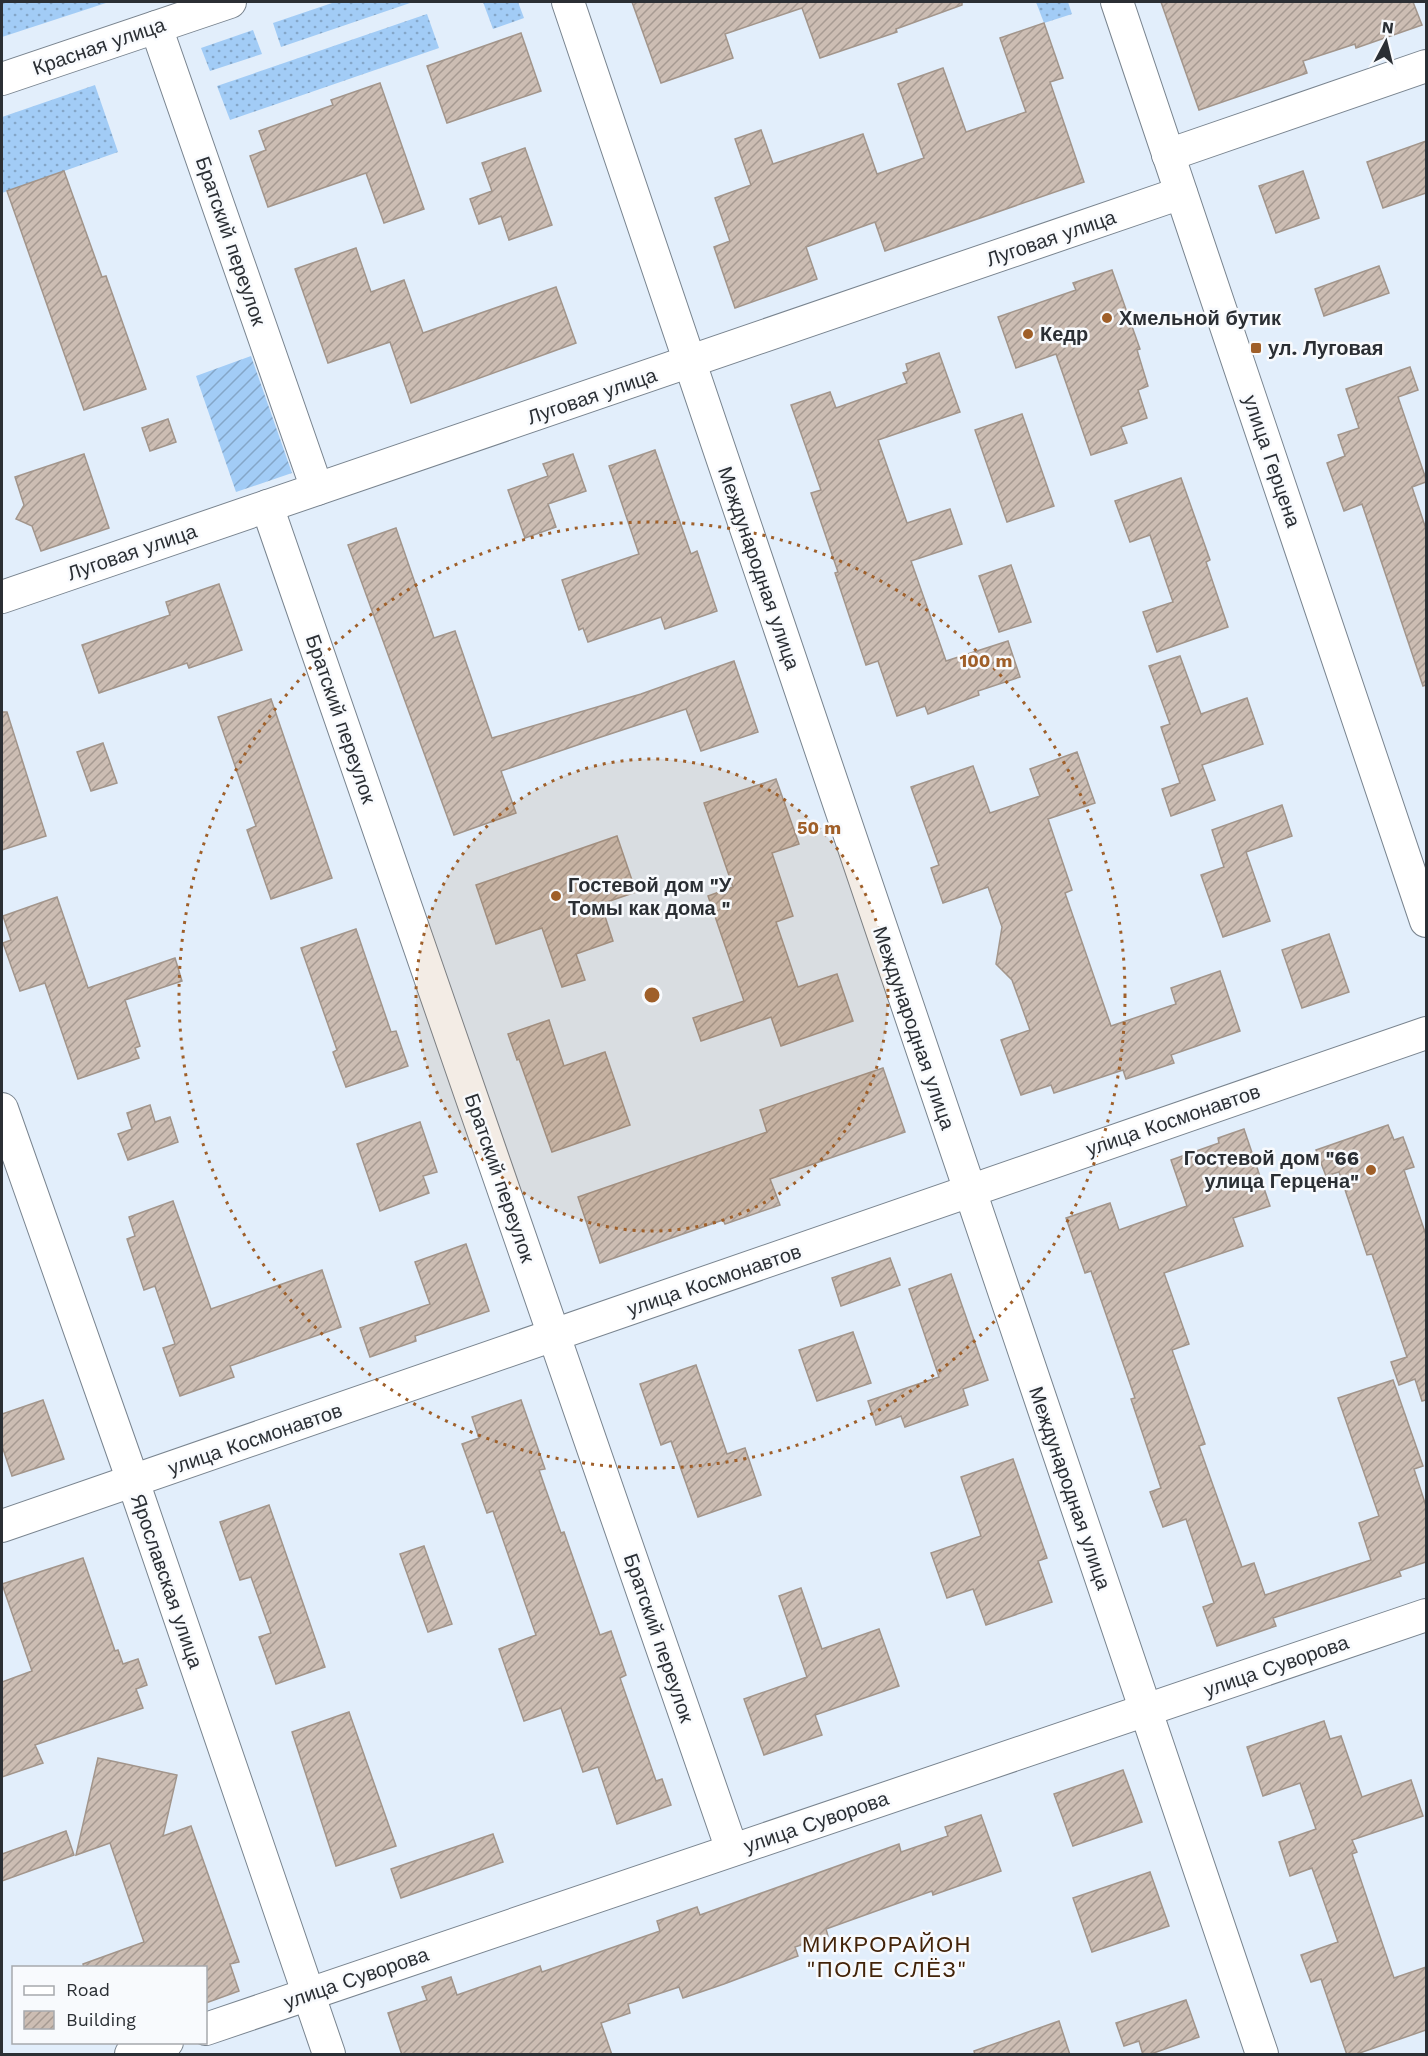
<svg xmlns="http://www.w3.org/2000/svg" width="1428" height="2056" viewBox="0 0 1428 2056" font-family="'Work Sans',sans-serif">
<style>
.grass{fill:url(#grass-dots)}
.garden{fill:url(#garden-furrows)}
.building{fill:url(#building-hatch);stroke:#a2958b;stroke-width:1.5}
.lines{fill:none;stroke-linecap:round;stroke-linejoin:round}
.minor-casing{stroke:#79848f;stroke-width:34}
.minor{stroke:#fff;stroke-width:32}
.ring{fill:none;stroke:#9f5f29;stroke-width:3;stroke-dasharray:3 6}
.poi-dot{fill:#9f5f29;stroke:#f8fafd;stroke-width:2}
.labels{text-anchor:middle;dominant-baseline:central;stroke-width:5;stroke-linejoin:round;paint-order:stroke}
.street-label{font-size:20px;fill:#2b2f34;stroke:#f8fafd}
.poi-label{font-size:20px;font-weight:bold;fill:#2b2f34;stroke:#f8fafd;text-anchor:start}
.quarter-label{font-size:22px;letter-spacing:1.5px;fill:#422309;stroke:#f8fafd}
.centre{fill:#9f5f29;stroke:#f8fafd;stroke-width:3}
.ring-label{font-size:18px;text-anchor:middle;font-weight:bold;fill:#9f5f29;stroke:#f8fafd;stroke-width:5;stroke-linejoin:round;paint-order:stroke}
</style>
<defs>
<pattern id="grass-dots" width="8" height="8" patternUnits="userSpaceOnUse" patternTransform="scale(1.5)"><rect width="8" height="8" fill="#a2ccf6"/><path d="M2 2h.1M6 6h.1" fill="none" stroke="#84a6c8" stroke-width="1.8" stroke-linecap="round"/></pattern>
<pattern id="garden-furrows" width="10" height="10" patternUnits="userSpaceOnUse" patternTransform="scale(1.5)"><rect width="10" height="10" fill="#a2ccf6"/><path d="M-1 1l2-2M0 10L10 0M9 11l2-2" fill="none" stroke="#84a6c8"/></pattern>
<pattern id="building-hatch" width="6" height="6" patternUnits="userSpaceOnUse" patternTransform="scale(1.5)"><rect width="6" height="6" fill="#ccbdb3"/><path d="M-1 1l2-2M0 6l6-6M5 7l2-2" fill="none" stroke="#a69a92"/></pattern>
</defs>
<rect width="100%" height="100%" fill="#e2eefb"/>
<g class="grass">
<path d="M 2,2 L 109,2 L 2,37 Z"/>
<path d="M 335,2 L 413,2 L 281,47 L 273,23 Z"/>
<path d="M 483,2 L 518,2 L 524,18 L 493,29 Z"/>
<path d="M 1036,2 L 1068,2 L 1072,14 L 1044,23 Z"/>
<path d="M 427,14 L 439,48 L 230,120 L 217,86 Z"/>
<path d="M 253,30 L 262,54 L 210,71 L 201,48 Z"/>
<path d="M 95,85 L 118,152 L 2,193 L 2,117 Z"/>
</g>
<path class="garden" d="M 251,356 L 292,473 L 236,492 L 196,376 Z"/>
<g class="building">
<path d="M 632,2 L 962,2 L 962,5 L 896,29 L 897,32 L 820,58 L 802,8 L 725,34 L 733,58 L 661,83 Z"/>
<path d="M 1161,2 L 1413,2 L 1422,25 L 1356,48 L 1355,44 L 1303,61 L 1307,73 L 1199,110 Z"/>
<path d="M 1044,23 L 1063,78 L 1050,82 L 1084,182 L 885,251 L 875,222 L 806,247 L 817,279 L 735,308 L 714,247 L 730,241 L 715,198 L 751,185 L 735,139 L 761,130 L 773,164 L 863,134 L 877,174 L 924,158 L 898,84 L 943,68 L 966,132 L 1026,112 L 1000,38 Z"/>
<path d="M 521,33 L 541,91 L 447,123 L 427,66 Z"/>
<path d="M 380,83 L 424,209 L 384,223 L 366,173 L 268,207 L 250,156 L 266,150 L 259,131 L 333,105 L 331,100 Z"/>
<path d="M 1426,141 L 1426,193 L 1383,208 L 1367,162 Z"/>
<path d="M 525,148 L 552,225 L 509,240 L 501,216 L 479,224 L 470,199 L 492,191 L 482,163 Z"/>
<path d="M 64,171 L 102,277 L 106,276 L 146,389 L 84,410 L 7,191 Z"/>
<path d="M 1303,171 L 1319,218 L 1276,233 L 1259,186 Z"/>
<path d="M 356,248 L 371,292 L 404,280 L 423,333 L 556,287 L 576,343 L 411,403 L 390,342 L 328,363 L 295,269 Z"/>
<path d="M 1379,266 L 1389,293 L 1324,316 L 1315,289 Z"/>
<path d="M 1112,270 L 1140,349 L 1137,350 L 1148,386 L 1138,390 L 1147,418 L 1121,427 L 1127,443 L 1091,455 L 1056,354 L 1016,368 L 998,317 L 1076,290 L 1073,283 Z"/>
<path d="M 939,353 L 960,412 L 878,440 L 907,523 L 950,509 L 962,544 L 911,561 L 946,661 L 1008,641 L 1020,677 L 978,691 L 979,695 L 928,714 L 925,706 L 897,716 L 878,661 L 866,665 L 851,621 L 835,573 L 838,572 L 811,493 L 821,490 L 791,405 L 830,392 L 836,408 L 907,383 L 903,373 L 908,371 L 906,364 Z"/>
<path d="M 1410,367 L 1418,390 L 1398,397 L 1426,479 L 1426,482 L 1412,487 L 1426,529 L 1426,685 L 1423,686 L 1362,504 L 1344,511 L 1327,463 L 1345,456 L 1338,435 L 1359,428 L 1346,389 Z"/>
<path d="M 1022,414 L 1054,506 L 1007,522 L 975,430 Z"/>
<path d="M 168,419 L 176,442 L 150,451 L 142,428 Z"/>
<path d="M 655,450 L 691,554 L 697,551 L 717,611 L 665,629 L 661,617 L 588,642 L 583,628 L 579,630 L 562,580 L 639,554 L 609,466 Z"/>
<path d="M 84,454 L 109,528 L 41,551 L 32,526 L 16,519 L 24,505 L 15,477 Z"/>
<path d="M 573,454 L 586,491 L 548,504 L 556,527 L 525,538 L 508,490 L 548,476 L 543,464 Z"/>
<path d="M 1181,478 L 1210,560 L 1206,562 L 1228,627 L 1157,652 L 1143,612 L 1173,602 L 1150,535 L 1130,542 L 1115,501 Z"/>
<path d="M 396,528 L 434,638 L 455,631 L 492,738 L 641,694 L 734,661 L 758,732 L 701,751 L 686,709 L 601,737 L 501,771 L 516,813 L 454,835 L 348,545 Z"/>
<path d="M 1011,565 L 1031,622 L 999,632 L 979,576 Z"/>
<path d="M 219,584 L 242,650 L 189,668 L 187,663 L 99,693 L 82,645 L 170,615 L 166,602 Z"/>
<path d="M 1180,656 L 1201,714 L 1247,698 L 1263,744 L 1202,765 L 1215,800 L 1171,816 L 1162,789 L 1180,783 L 1161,727 L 1170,724 L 1149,666 Z"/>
<path d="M 271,699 L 332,878 L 271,899 L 247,830 L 256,826 L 218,717 Z"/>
<path d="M 2,712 L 7,712 L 46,836 L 2,850 Z"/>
<path d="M 103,743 L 117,783 L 91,791 L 77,752 Z"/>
<path d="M 1077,752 L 1095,803 L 1048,819 L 1072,890 L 1065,893 L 1111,1026 L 1176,1004 L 1171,988 L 1220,971 L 1240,1031 L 1171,1055 L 1174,1063 L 1126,1079 L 1123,1070 L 1054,1093 L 1051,1085 L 1021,1095 L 1001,1040 L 1030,1030 L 1012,980 L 996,964 L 1002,927 L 988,887 L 943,903 L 931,868 L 939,865 L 911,787 L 973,766 L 990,813 L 1040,796 L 1030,769 Z"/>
<path d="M 776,779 L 799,844 L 772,853 L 793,916 L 776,922 L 798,987 L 837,974 L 853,1021 L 781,1046 L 771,1017 L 701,1041 L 693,1018 L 744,1001 L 708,896 L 733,887 L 704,803 Z"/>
<path d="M 1282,805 L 1292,836 L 1246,852 L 1270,921 L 1223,937 L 1201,875 L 1224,867 L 1212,830 Z"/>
<path d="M 617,836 L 636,892 L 601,904 L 613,941 L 576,954 L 585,980 L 562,987 L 542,928 L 496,944 L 476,885 Z"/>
<path d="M 57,897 L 88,988 L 175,958 L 182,981 L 125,1000 L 140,1046 L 135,1048 L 139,1058 L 78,1079 L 45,983 L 20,991 L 3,943 L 11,940 L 3,916 Z"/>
<path d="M 356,929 L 391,1032 L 396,1031 L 408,1066 L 346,1087 L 333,1052 L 337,1050 L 301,948 Z"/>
<path d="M 1329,934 L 1349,992 L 1302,1008 L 1282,950 Z"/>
<path d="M 549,1020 L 564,1066 L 605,1052 L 630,1125 L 552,1152 L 519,1059 L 517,1060 L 508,1034 Z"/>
<path d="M 883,1068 L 905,1132 L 770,1179 L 780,1205 L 725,1224 L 723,1220 L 600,1263 L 578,1197 L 767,1132 L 760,1110 Z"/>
<path d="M 150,1105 L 155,1122 L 170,1117 L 178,1142 L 128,1160 L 118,1134 L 132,1129 L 127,1113 Z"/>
<path d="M 420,1122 L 437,1172 L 423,1176 L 429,1193 L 380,1211 L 357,1144 Z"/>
<path d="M 1388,1125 L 1394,1140 L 1403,1137 L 1414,1167 L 1404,1170 L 1426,1235 L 1426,1400 L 1422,1401 L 1415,1379 L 1399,1385 L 1391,1362 L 1407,1357 L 1372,1254 L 1367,1255 L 1339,1172 L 1326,1176 L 1316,1150 Z"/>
<path d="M 1244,1129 L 1270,1206 L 1233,1218 L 1243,1246 L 1164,1273 L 1189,1344 L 1172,1350 L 1205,1444 L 1199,1446 L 1242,1567 L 1254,1563 L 1265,1595 L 1371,1560 L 1359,1523 L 1379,1516 L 1338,1398 L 1393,1380 L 1423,1466 L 1414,1469 L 1426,1506 L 1426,1562 L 1399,1571 L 1401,1576 L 1273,1618 L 1276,1626 L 1217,1646 L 1203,1607 L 1214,1603 L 1186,1519 L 1163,1527 L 1150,1492 L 1161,1488 L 1131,1399 L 1135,1398 L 1091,1271 L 1085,1273 L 1066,1218 L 1110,1203 L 1119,1230 L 1187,1206 L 1171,1160 L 1219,1143 L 1218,1138 Z"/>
<path d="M 173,1201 L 211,1309 L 322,1270 L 341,1327 L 230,1366 L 234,1377 L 180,1396 L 163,1348 L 175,1344 L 155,1286 L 144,1290 L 127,1239 L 135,1236 L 129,1217 Z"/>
<path d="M 466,1244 L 489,1311 L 415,1336 L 416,1341 L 370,1357 L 360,1328 L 430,1304 L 415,1262 Z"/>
<path d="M 890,1258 L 900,1285 L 841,1306 L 832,1278 Z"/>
<path d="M 951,1274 L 988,1380 L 963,1389 L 968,1405 L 905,1427 L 901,1416 L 876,1425 L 868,1401 L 939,1377 L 909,1289 Z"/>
<path d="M 853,1332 L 871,1383 L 817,1401 L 799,1350 Z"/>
<path d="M 696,1365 L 727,1454 L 745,1448 L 761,1495 L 698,1517 L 671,1441 L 661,1445 L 640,1384 Z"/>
<path d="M 43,1400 L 64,1459 L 12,1476 L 2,1446 L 2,1414 Z"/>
<path d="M 521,1400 L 545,1469 L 539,1470 L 561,1533 L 564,1532 L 600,1635 L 611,1631 L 626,1675 L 620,1678 L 656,1781 L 662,1779 L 671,1805 L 617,1824 L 598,1767 L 583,1772 L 561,1708 L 524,1721 L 499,1649 L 536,1635 L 493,1511 L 487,1513 L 462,1444 L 479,1438 L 472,1417 Z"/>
<path d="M 1013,1459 L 1047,1558 L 1038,1561 L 1052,1602 L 986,1625 L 973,1589 L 947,1598 L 931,1553 L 981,1536 L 961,1477 Z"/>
<path d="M 269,1505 L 325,1667 L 276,1684 L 259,1637 L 271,1633 L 251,1577 L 240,1580 L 220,1522 Z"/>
<path d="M 424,1546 L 452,1624 L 428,1632 L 400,1554 Z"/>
<path d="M 83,1558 L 115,1651 L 118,1650 L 123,1664 L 138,1659 L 147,1685 L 136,1689 L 143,1708 L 35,1745 L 43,1763 L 2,1777 L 2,1682 L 32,1671 L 2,1584 Z"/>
<path d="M 801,1588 L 822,1649 L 879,1629 L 899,1686 L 815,1715 L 822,1735 L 764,1755 L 744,1699 L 807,1677 L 779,1596 Z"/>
<path d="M 349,1712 L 396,1846 L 336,1866 L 292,1732 Z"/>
<path d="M 1324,1721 L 1330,1739 L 1341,1736 L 1362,1797 L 1411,1780 L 1423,1816 L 1352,1840 L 1357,1852 L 1352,1854 L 1394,1978 L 1426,1967 L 1426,2030 L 1354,2055 L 1347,2055 L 1321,1979 L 1311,1982 L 1301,1955 L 1338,1942 L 1312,1868 L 1290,1876 L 1279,1842 L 1316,1829 L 1300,1783 L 1263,1796 L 1247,1747 Z"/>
<path d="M 98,1758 L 177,1775 L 163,1836 L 191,1826 L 239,1962 L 230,1964 L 239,1991 L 206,2003 L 206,1968 L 84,1968 L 83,1964 L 144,1942 L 110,1843 L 76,1855 Z"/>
<path d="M 1123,1770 L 1142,1822 L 1073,1846 L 1054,1794 Z"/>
<path d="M 981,1815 L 1001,1871 L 933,1895 L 932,1891 L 826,1929 L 828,1936 L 795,1947 L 798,1956 L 724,1984 L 683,1998 L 679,1987 L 628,2004 L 630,2013 L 601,2023 L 612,2055 L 402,2055 L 388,2013 L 427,2000 L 422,1987 L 451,1977 L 457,1995 L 540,1966 L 542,1972 L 660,1931 L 657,1921 L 697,1907 L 700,1915 L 899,1844 L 901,1852 L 948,1836 L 945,1827 Z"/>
<path d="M 66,1831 L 74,1855 L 2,1881 L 2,1854 Z"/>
<path d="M 493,1834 L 503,1862 L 401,1898 L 391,1869 Z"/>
<path d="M 1150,1872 L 1169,1926 L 1092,1952 L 1073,1898 Z"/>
<path d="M 1186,2000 L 1199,2037 L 1148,2055 L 1143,2055 L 1139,2041 L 1124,2046 L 1116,2023 Z"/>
<path d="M 1059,2021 L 1070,2055 L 975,2055 L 974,2051 Z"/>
</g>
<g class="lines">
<defs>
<g id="minor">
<path d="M 568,2 L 1262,2054"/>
<path d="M 1117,2 L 1426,921"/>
<path d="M 156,27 L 317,489"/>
<path d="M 2,79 L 230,2"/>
<path d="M 1168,155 L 1426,66"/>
<path d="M 267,506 L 732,1850"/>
<path d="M 2,597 L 1181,193"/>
<path d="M 2,1109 L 133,1481 L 329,2054"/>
<path d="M 2,1526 L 1426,1033"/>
<path d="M 206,2029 L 1426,1615"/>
<path d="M 131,2054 L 167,2042"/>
</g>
</defs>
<use href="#minor" class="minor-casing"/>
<use href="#minor" class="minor"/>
</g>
<circle cx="652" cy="995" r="236" fill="#9f5f29" fill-opacity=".12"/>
<g class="ring">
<circle cx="652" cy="995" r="236"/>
<circle cx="652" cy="995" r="473"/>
</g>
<g class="poi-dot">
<circle cx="1107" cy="318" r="6"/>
<circle cx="1028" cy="334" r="6"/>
<rect x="1250" y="342" width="12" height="12" rx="3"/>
<circle cx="556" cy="896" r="6"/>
<circle cx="1371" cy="1170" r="6"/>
</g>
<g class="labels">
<g class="street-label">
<text transform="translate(99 46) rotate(-19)">Красная улица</text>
<text transform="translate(1051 238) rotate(-19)">Луговая улица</text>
<text transform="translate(231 241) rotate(71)">Братский переулок</text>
<text transform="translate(592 396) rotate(-19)">Луговая улица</text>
<text transform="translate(1272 461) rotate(71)">улица Герцена</text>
<text transform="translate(132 552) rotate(-19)">Луговая улица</text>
<text transform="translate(759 568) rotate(71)">Международная улица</text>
<text transform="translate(341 719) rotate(71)">Братский переулок</text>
<text transform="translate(914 1028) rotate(71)">Международная улица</text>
<text transform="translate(1173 1120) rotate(-19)">улица Космонавтов</text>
<text transform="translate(500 1178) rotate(71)">Братский переулок</text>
<text transform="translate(714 1280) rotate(-19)">улица Космонавтов</text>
<text transform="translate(255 1439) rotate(-19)">улица Космонавтов</text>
<text transform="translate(1070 1488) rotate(71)">Международная улица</text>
<text transform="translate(167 1581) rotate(71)">Ярославская улица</text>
<text transform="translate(659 1638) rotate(71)">Братский переулок</text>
<text transform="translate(1276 1666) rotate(-19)">улица Суворова</text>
<text transform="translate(816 1822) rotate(-19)">улица Суворова</text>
<text transform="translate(356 1978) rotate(-19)">улица Суворова</text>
</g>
<g class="poi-label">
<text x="1119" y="318">Хмельной бутик</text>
<text x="1040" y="334">Кедр</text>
<text x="1268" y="348">ул. Луговая</text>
<text x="568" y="885">Гостевой дом "У<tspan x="568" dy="23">Томы как дома "</tspan></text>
<text x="1359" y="1158" text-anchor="end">Гостевой дом "66<tspan x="1359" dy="23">улица Герцена"</tspan></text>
</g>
<g class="quarter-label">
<text x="887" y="1944">МИКРОРАЙОН<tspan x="887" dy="25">"ПОЛЕ СЛЁЗ"</tspan></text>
</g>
</g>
<circle cx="652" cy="995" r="9" class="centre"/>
<g class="ring-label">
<text x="986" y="667">100 m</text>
<text x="819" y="834">50 m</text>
</g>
<rect width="1428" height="2056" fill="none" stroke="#2b2f34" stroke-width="6"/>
<rect x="12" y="1966" width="195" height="78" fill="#f8fafd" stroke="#a6a9ad" stroke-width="1.5"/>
<rect x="24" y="1986" width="30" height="9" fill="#ffffff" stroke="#a6a9ad" stroke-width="1.5"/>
<text x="66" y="1996" font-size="18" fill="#2b2f34">Road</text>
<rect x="24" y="2011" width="30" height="18" fill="url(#building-hatch)" stroke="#a6a9ad" stroke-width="1.5"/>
<text x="66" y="2026" font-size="18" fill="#2b2f34">Building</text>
<g transform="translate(1386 42) rotate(7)" stroke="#f8fafd" stroke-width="4.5" paint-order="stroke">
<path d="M0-4.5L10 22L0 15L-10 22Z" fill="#2b2f34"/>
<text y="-9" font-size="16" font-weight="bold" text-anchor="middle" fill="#2b2f34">N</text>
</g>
</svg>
